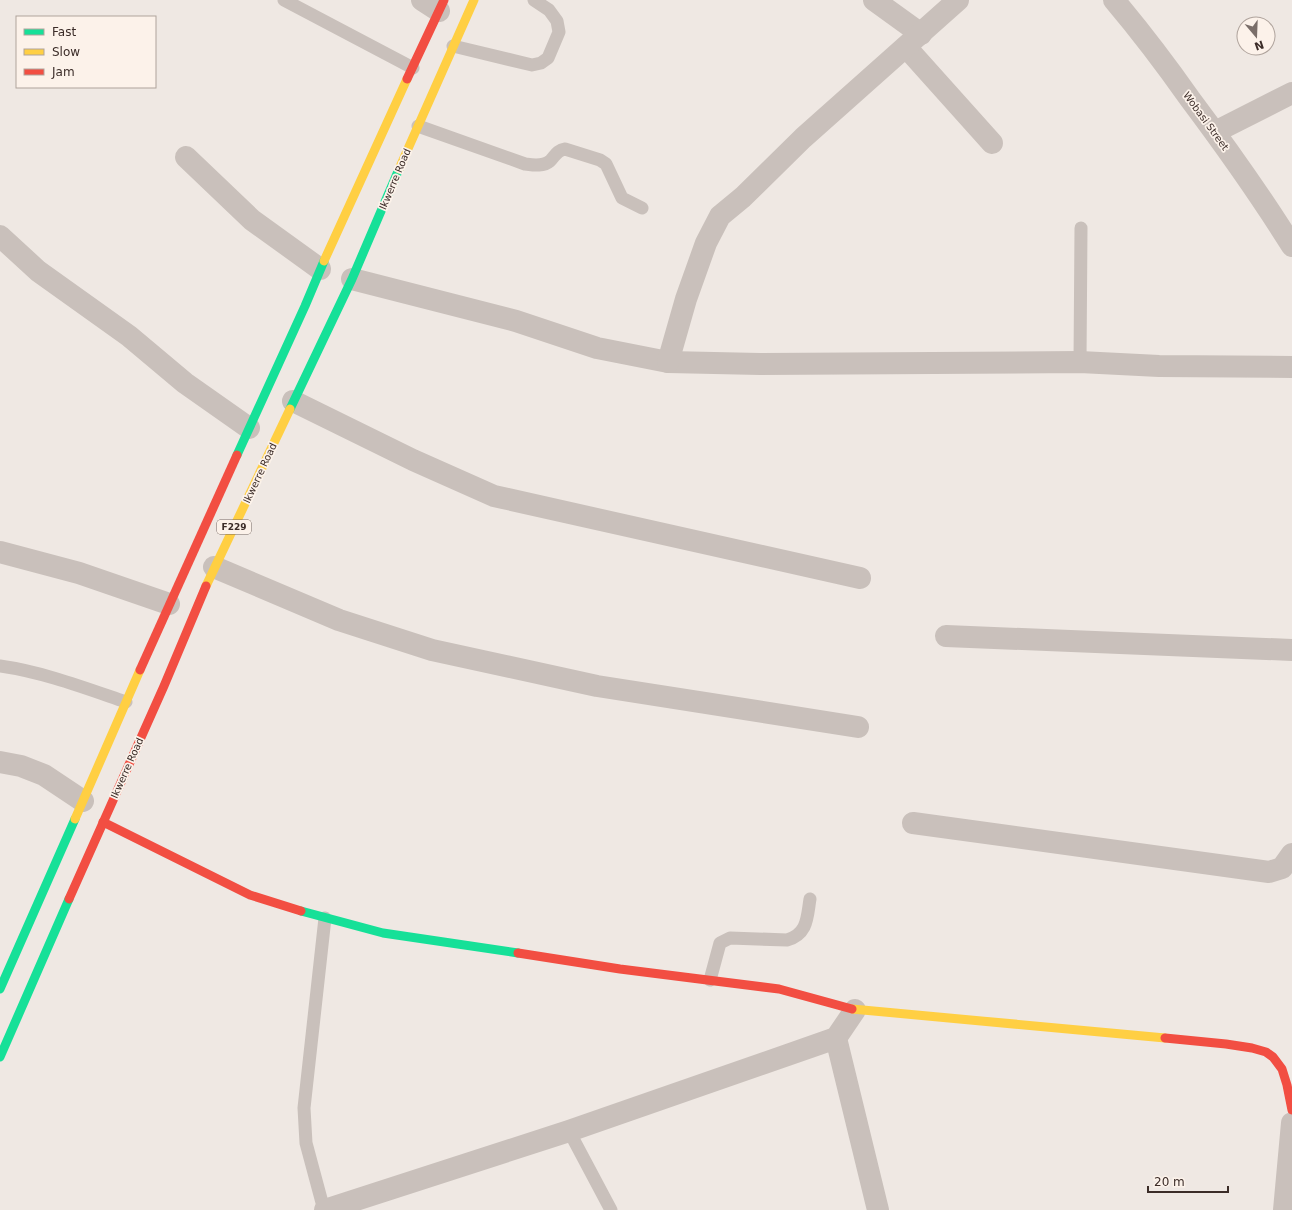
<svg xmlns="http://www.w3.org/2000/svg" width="1292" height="1210" viewBox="0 0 1292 1210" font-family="'DejaVu Sans',sans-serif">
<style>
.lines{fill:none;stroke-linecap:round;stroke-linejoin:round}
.lane{stroke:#c9c0bb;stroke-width:13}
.street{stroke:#c9c0bb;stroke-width:22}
.fast{stroke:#16e098;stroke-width:9}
.slow{stroke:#ffcf43;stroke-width:9}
.jam{stroke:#f24e42;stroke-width:9}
.labels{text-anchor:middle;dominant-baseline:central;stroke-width:3.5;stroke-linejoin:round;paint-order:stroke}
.shield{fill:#fcf2ea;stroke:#756762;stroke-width:1}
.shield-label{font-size:9px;font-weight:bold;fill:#3b2c28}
.street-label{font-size:10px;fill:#3b2c28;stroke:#fcf2ea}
</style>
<rect width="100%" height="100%" fill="#efe8e3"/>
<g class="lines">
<g class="lane">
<path d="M 284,0 L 413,68"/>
<path d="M 453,46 L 532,65 L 541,63 L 548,58 L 559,32 L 557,21 L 549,10 L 534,0"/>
<path d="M 418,126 L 525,164 C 533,165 543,167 550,161 C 555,156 557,150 565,149 L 600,160 L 606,164 L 622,198 L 642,208"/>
<path d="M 1080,362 L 1081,228"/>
<path d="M 0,666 C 43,672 85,688 126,702"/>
<path d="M 710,980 L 720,943 L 730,938 L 787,940 C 808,934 807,917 810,899"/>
<path d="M 569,1131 L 611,1210"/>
<path d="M 324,1210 L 306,1143 L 304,1108 L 325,918"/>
</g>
<g class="street">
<path d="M 422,0 L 439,11"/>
<path d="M 874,0 L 921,34"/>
<path d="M 1114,0 C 1141,32 1166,65 1190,99 C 1226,147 1260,195 1292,246"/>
<path d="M 906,47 L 992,143"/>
<path d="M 1215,132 L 1292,93"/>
<path d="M 186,157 L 252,220 L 320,269"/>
<path d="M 0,236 L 38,271 L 129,336 L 185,383 L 249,428"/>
<path d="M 352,279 L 516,321 L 597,348 L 668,362 L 760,364 L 1080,362 L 1159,366 L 1292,367"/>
<path d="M 668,362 L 686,299 L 706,243 L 720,216 L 743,197 L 803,138 L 958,0"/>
<path d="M 293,401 L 413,460 L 494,496 L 860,578"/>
<path d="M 0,552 L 79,573 L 169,604"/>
<path d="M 214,567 L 339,620 L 432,650 L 597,686 L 858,727"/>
<path d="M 946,636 L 1292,650"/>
<path d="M 0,762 L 21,766 L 44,775 L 83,801"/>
<path d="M 913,823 L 1269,872 L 1282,868 L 1292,854"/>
<path d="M 836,1038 L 878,1210"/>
<path d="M 325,1210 L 569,1131 L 836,1038 L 855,1010"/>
<path d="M 1284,1210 L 1292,1123"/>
</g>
<g class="fast">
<path d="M 290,409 L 352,279 L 399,169"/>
<path d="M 237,455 L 305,306 L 324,261"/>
<path d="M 301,911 L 383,933 L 518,953"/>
<path d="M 0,989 L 75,819"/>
<path d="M 0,1057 L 69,899"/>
</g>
<g class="slow">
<path d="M 399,169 L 474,0"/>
<path d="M 324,261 L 407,79"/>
<path d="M 206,586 L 290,409"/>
<path d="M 75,819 L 140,670"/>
<path d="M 852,1009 L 1165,1038"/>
</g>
<g class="jam">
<path d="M 407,79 L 444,0"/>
<path d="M 140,670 L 237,455"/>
<path d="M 103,822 L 250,895 L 301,911"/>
<path d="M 69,899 L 164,686 L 206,586"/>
<path d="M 518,953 L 620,969 L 779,989 L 852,1009"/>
<path d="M 1165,1038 L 1226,1044 L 1252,1048 L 1266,1052 L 1273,1057 L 1282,1069 L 1287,1085 L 1292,1110"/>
</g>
</g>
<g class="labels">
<rect class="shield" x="217" y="520" width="34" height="14" rx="3"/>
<g class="shield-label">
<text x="234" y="527">F229</text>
</g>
<g class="street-label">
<text transform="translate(1206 121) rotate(54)">Wobasi Street</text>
<text transform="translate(395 179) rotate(-67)">Ikwerre Road</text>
<text transform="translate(260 473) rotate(-65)">Ikwerre Road</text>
<text transform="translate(127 768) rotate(-66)">Ikwerre Road</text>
</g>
</g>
<rect x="16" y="16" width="140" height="72" fill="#fcf2ea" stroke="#afa39c"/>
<rect x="24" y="29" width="20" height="6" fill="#16e098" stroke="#afa39c"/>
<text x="52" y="36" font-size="12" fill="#3b2c28">Fast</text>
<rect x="24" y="49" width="20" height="6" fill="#ffcf43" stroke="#afa39c"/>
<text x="52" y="56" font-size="12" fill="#3b2c28">Slow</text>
<rect x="24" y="69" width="20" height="6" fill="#f24e42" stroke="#afa39c"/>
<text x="52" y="76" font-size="12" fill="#3b2c28">Jam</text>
<g transform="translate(1256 36) rotate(161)"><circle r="19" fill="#fcf2ea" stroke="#afa39c"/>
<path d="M0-3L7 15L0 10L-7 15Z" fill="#7a6e69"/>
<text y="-6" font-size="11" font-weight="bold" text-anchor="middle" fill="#3b2c28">N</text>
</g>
<path d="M1148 1186v6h80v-6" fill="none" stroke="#3b2c28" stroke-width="2"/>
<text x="1154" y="1186" font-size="12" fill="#3b2c28" stroke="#fcf2ea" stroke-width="3" paint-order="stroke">20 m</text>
</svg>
